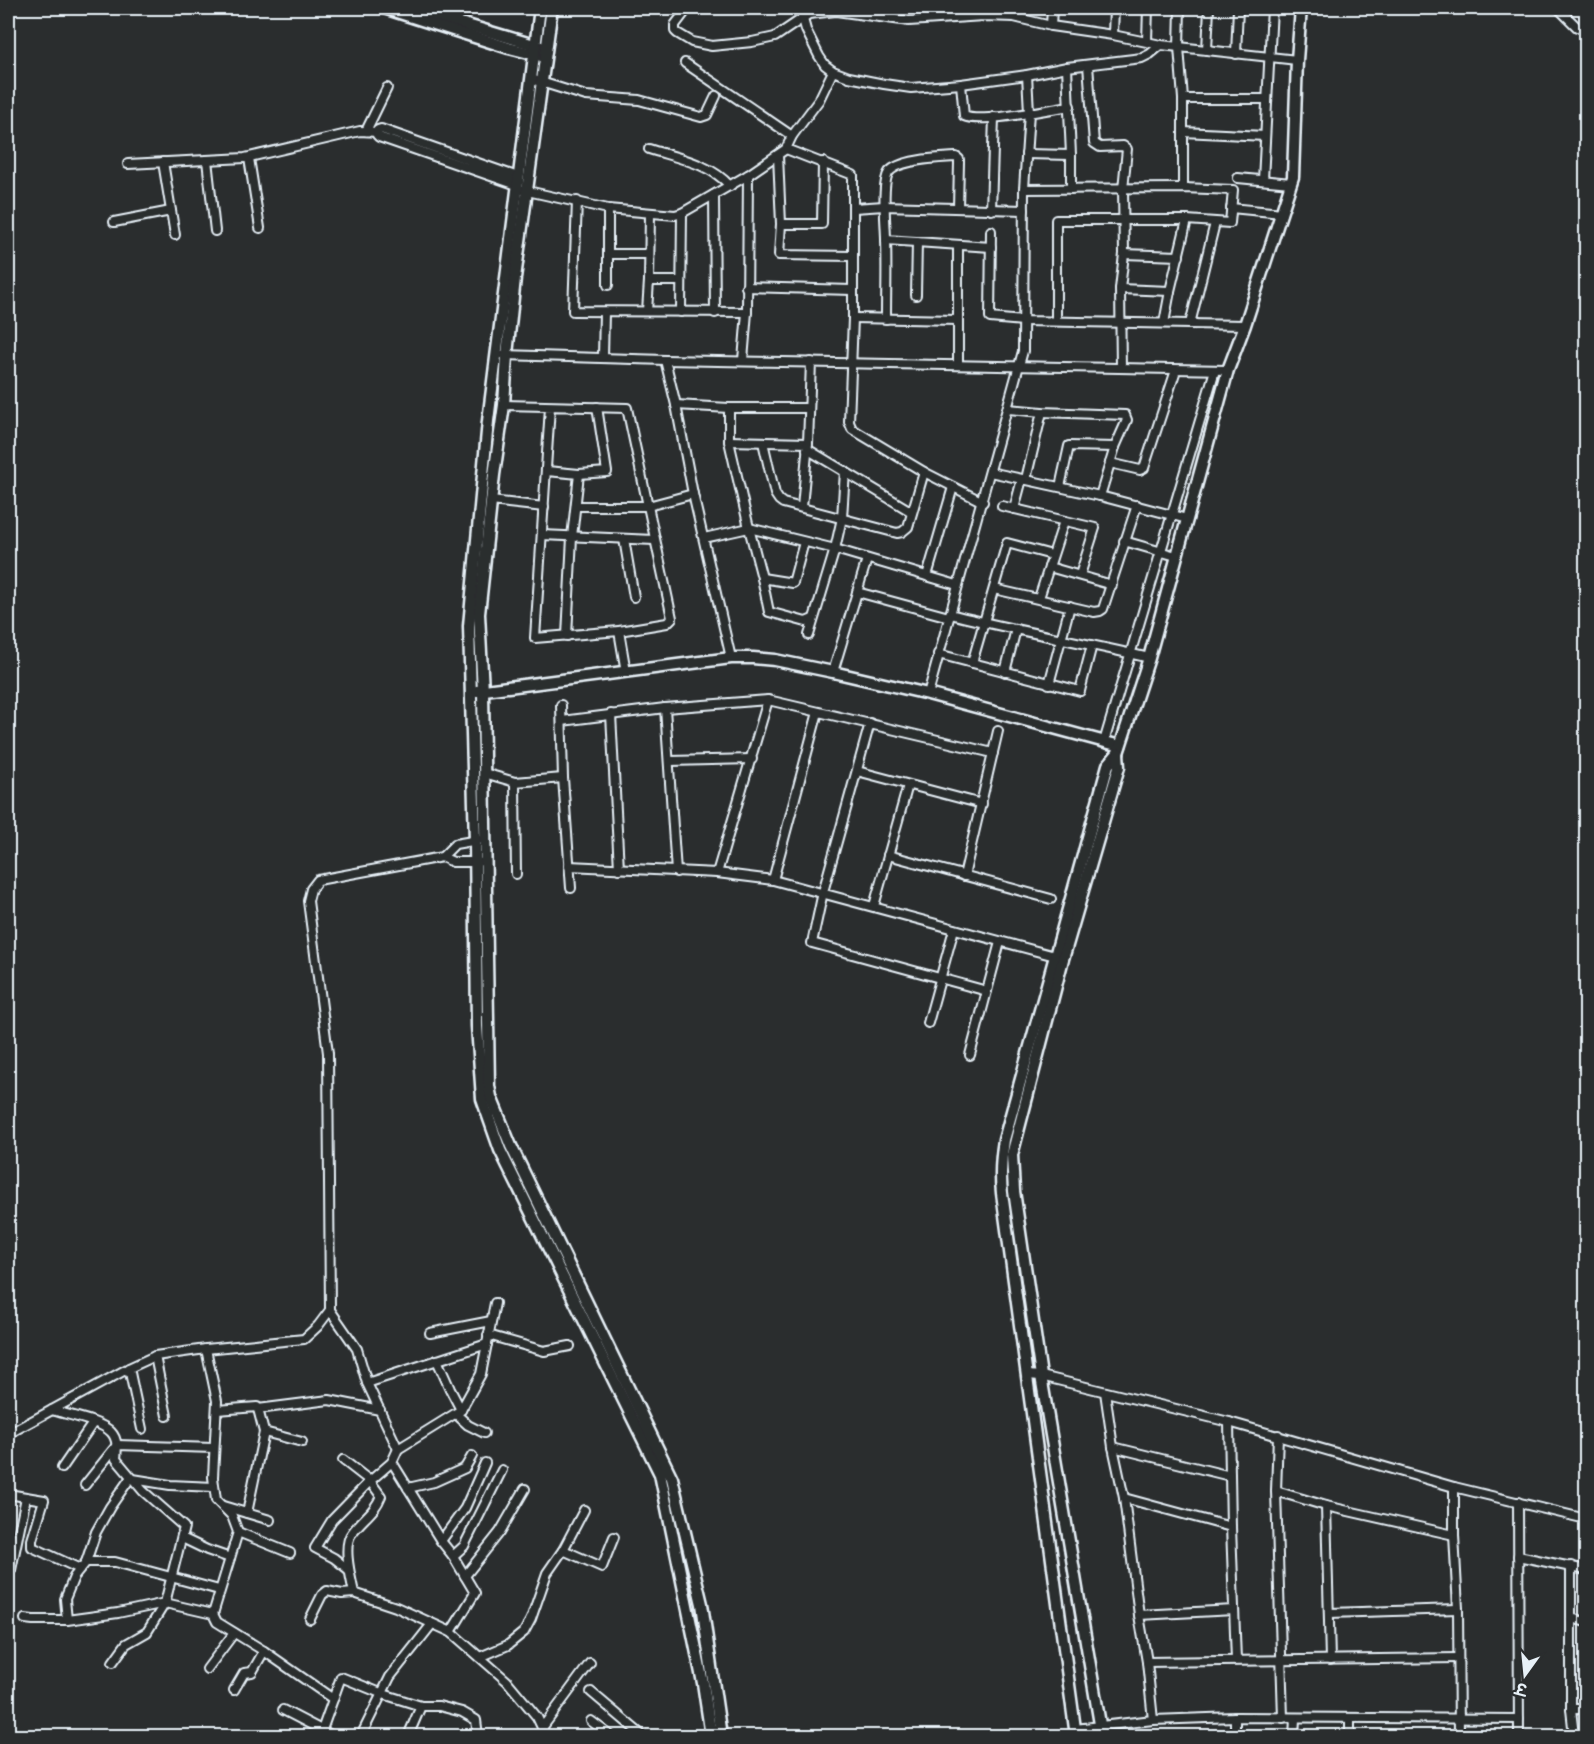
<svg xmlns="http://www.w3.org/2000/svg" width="1594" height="1744" viewBox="0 0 1594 1744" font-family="Mynerve,'Playpen Sans Deva',sans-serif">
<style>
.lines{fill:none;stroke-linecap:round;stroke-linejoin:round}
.street-casing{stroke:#e8f1f8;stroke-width:12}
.secondary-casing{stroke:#e8f1f8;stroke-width:15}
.street{stroke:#2a2d2e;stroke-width:8}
.secondary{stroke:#2a2d2e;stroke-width:10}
</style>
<rect width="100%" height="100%" fill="#2a2d2e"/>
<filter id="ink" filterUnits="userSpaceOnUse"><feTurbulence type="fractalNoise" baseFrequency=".0167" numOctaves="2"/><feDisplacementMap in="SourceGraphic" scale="12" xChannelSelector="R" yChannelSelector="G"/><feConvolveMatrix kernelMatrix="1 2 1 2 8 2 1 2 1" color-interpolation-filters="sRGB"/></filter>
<g filter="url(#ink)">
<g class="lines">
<defs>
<g id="street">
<path d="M 688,8 L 675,25 L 675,31 L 677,33 L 692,42 L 712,46 L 752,42 L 775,37 L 809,14 L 836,11 L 909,21 L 983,16 L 1014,17 L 1051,26 L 1113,35 L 1161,45 L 1297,60"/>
<path d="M 800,8 L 806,30 L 819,56 L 825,65 L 833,71 L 849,77 L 884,84 L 911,88 L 961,84 L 1027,75 L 1067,67 L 1142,58 L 1150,54 L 1161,45"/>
<path d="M 1180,8 L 1179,47 L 1183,99 L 1183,188"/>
<path d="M 1558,8 L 1577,27"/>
<path d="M 1051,26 L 1052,8"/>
<path d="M 1113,35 L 1114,8"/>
<path d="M 1147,41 L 1148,8"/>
<path d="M 1207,50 L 1209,8"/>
<path d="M 1236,54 L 1238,8"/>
<path d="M 685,63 L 792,136"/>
<path d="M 1088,65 L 1094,143 L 1100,147 L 1123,146 L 1127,149 L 1123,189 L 1124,254 L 1120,289 L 1121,368"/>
<path d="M 531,79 L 586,96 L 639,100 L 701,117 L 707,115 L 716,96"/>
<path d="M 961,84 L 964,116 C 981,124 1048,109 1070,106"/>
<path d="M 1183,99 L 1266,99"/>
<path d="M 366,131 L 387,88"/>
<path d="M 1183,132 L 1265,136"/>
<path d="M 649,149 C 677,158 710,163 730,186"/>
<path d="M 786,149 L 853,175 L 853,318 L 849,422 L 852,429 L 924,472 L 983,502"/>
<path d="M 1026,154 L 1071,155 L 1067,67"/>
<path d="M 778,155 L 781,224 L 779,255 L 853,256"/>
<path d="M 249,158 L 260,228"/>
<path d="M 207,160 L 215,231"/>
<path d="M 163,162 L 175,235"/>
<path d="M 128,164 L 245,158 L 360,131 L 377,132"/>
<path d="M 1238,178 L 1291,183"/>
<path d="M 1263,180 L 1272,8"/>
<path d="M 517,185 L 379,137 L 377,135 L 378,130 L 381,129 L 518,177"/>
<path d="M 1024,189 L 1183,188 L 1233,190 L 1230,223 L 1187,220 L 1056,220 L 1056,321"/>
<path d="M 1071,189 L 1071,155"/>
<path d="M 523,190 L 608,209 L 675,215 L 682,213 L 748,175 L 786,149 L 792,136 L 819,100 L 833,71"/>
<path d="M 714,195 L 715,313"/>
<path d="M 577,201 L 573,311 L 747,312"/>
<path d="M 854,208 L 884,206 L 1024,210"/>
<path d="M 1231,208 L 1282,213"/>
<path d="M 608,209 L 608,285"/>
<path d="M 991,210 L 994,117"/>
<path d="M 650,214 L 649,281 L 681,281"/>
<path d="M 114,222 L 171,211"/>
<path d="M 781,224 L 822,224 L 823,162"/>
<path d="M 991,231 L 990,318 L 1023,321 L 1245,325"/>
<path d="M 886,240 L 991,247"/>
<path d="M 958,245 L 958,364"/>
<path d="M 608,254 L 649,254"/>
<path d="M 1124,254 L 1179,256"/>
<path d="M 746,287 L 852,290"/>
<path d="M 1120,289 L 1170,291"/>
<path d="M 916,295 L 917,242"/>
<path d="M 647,311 L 649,281"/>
<path d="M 681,312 L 682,213"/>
<path d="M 853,318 L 958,320"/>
<path d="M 886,319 C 886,293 887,266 886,240 C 886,225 881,183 889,172 C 900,159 940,158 956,157 L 959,159 L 959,163 L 958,208"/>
<path d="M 1164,323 L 1170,291 L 1187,220"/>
<path d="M 1190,324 L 1215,223"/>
<path d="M 504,355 L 665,360 L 1228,370"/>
<path d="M 603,357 L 604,312"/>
<path d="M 665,360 L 676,405 L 693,494 L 731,658"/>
<path d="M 743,360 L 747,312 L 748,175"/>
<path d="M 504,405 L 627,408 L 672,618 L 667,623 L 619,631 L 535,638 L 550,407"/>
<path d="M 676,405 L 729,408 L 809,408"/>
<path d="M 729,408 L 729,441 L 749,528 L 762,578 L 769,612 L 806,622 L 813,619"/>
<path d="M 1008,409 L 1042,412 L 1125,415 L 1127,420 L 1115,447 L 1100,496"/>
<path d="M 729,441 L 808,443"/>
<path d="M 763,442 L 775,494 L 779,500 L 783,503 L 897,533 L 902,532 L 908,527 L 924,472"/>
<path d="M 807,449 L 912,512"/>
<path d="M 1110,463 L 1140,470 L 1144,468 L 1176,370"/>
<path d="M 547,471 L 579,474 L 607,472 L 597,407"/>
<path d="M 990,472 L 1100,496 L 1187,519"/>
<path d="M 1026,479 L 1042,412"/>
<path d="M 1060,487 L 1069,446 L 1115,447"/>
<path d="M 491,501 L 544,507"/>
<path d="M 576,506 L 648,506 L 693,494"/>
<path d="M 1002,506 L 1095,528 L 1080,575"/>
<path d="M 802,507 L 808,443 L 811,362"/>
<path d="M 1014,509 L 1022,479"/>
<path d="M 542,535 L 654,540"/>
<path d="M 704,538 L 749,528 L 835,549 L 957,585"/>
<path d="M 624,539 L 634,597"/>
<path d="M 1124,541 L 1176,556"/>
<path d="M 1049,567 L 1112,585"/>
<path d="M 927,576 L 953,487"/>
<path d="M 762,578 L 793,583 L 804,542"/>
<path d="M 994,589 L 1094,612 L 1100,611 L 1103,609 L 1137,505"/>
<path d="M 857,592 L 949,617"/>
<path d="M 1039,598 L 1064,521"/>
<path d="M 950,614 C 1016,631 1083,642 1149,658"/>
<path d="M 619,631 L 626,672"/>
<path d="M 809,635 L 835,549 L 842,518 L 845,471"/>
<path d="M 567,636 L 572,537 L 579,474"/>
<path d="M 938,654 L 1080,691 L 1092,645"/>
<path d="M 972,663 L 1007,543 L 1052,555"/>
<path d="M 833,672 L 867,559"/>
<path d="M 1005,672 L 1016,629"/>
<path d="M 1049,684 L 1070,606"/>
<path d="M 928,694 L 1023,351 L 1024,189 L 1029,112 L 1027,75"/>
<path d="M 561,705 L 563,778 L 571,888"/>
<path d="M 665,708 L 676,872"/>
<path d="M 611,714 L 619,869"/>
<path d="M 562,721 L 665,708 L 768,700 L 993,753"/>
<path d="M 870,723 L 823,892 L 812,943 L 987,991"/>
<path d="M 1104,742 L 1215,370"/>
<path d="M 670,761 L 752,759"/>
<path d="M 857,771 L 982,804"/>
<path d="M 484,773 L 515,782 L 563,778"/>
<path d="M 515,782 L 516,874"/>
<path d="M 888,855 L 1051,899"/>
<path d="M 442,857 L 453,862 L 478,862"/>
<path d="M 569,866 L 717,873 L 773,880 L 1055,956"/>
<path d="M 717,873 L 768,700"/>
<path d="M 964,876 L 998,731"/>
<path d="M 773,880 L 818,712"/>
<path d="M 874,906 L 908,785"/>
<path d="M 928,1023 L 954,929"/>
<path d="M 970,1055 L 1000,942"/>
<path d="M 430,1333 L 491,1321"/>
<path d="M 488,1335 L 544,1351 L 570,1346"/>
<path d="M 206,1349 L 217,1401 L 213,1477 L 216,1500 L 232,1516 L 238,1532 L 213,1614"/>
<path d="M 155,1356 L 167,1416"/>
<path d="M 437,1360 L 450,1389 L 461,1410"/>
<path d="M 129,1368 L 142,1429"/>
<path d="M 1027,1375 L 1041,1376 L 1229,1422 L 1454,1487 L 1586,1519"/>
<path d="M 367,1383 L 487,1344"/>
<path d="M 1105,1392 L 1113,1447 L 1124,1498 L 1139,1615 L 1147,1662 L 1153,1720"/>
<path d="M 258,1409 L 329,1400 L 380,1410"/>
<path d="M 52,1410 C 68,1415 101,1421 111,1432 C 118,1439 117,1450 116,1459 L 143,1491 L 184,1527 L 165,1603 L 147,1632 L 126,1644 L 113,1662"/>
<path d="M 217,1410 L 257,1407 L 258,1409 L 264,1432 L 247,1513"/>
<path d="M 456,1414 L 468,1425 L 484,1433"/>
<path d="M 1229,1422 L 1231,1527 L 1236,1660"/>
<path d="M 264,1432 L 302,1442"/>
<path d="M 8,1434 L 129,1368 L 155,1356 L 206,1349 L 304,1339 L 318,1326 L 330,1310"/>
<path d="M 1278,1435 L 1276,1491 L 1283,1718"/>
<path d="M 1113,1447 L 1230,1476"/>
<path d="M 398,1449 L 367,1383 L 357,1349 L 330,1310 L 328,1053 L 308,901 L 311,889 L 318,880 L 442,857 L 455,844 L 478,840"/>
<path d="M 343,1460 L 370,1481 L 381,1496 C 375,1512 362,1519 352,1533 C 342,1545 351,1578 354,1593"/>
<path d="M 392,1462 L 441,1541 L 453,1556 L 475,1593 L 451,1632"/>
<path d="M 62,1468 L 93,1423"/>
<path d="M 133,1479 L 170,1485 L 214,1487"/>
<path d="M 85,1485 L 117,1445 L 214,1448"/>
<path d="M 1454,1487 L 1454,1535 L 1458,1609 L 1459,1736"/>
<path d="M 408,1488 L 434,1482 L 465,1468 L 472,1456"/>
<path d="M 1276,1491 L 1326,1506 L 1454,1535"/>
<path d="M 8,1494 L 44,1500 L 32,1540 L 32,1547 L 80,1569"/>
<path d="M 1124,1498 L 1231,1527"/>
<path d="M 1518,1502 L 1519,1736"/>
<path d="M 223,1506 L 270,1520"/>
<path d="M 1326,1506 L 1330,1660"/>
<path d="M 238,1532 L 290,1553"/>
<path d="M 182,1538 L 207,1550 L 230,1558"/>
<path d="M 441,1541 L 465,1508 L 485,1463"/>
<path d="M 563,1550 L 602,1567 L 614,1537"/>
<path d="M 453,1556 L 464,1546 L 502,1470"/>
<path d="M 1518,1556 L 1586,1570"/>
<path d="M 86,1562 L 96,1532 L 110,1507 L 131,1477"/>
<path d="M 1571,1566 L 1571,1709 L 1574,1736"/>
<path d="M 11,1570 L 26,1497"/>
<path d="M 349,1570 L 334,1558 L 315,1548 L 332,1520 L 370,1481 L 392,1462 L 398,1449 L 461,1410 L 481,1374 L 495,1303"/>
<path d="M 465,1576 L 500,1532 L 525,1489"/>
<path d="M 1329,1613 L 1458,1609"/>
<path d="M 1139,1615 L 1234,1610"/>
<path d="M 1571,1618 L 1586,1622"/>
<path d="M 25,1619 L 33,1620 L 67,1620 L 118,1613 L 165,1603 L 213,1614 L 217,1622 L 264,1651 L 333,1699"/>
<path d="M 310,1619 L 322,1595 L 327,1591 L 342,1594 L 354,1593 L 396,1607 L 451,1632 L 507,1681 L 537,1717 L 546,1736"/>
<path d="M 67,1620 L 65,1599 L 74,1577 L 86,1562 L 115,1562 L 219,1590"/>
<path d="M 480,1657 L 508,1645 L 524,1632 L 531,1619 L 547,1573 L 563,1550 L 584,1510"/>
<path d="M 1147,1662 L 1458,1658"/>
<path d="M 207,1669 L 234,1633"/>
<path d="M 234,1690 L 244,1673 L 252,1672 L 264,1651"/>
<path d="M 591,1692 L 643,1736"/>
<path d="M 1571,1709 L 1586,1709"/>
<path d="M 283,1710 L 333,1736"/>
<path d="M 1235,1717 L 1235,1736"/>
<path d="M 1350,1718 L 1350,1736"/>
<path d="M 591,1721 L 611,1736"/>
<path d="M 542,1728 L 590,1663"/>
<path d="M 1075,1729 L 1153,1720 L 1235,1717 L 1519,1719"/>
<path d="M 322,1730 L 341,1677 L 383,1694 L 421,1706 L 439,1706 L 462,1712 L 476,1720 L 478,1736"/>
<path d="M 361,1736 L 390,1677 L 432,1624"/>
<path d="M 408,1736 L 421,1706"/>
<path d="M 1294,1736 L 1295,1719"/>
</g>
<g id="secondary">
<path d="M 384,8 L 509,48 L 541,56"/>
<path d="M 410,8 L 541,47"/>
<path d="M 540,8 L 488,421 L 469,626 L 475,841 L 477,1026 L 482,1099 L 500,1150 L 660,1474 L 703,1683 L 711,1736"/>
<path d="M 552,8 L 515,278 L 507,355 L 504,405 L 494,475 L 479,614 L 483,691 L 489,1086 L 491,1097 L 511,1146 L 672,1478 L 702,1604 L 721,1736"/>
<path d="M 477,691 L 731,658 L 753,658 L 775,660 L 833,672 L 928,694 L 1120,746"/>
<path d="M 1076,1736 L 1002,1193 C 1000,1175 1001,1158 1004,1140 L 1108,765 L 1118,753 L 1149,658 L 1228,370 L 1245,325 L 1293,177 L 1297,60 L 1301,8"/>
<path d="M 1102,1736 L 1041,1376 L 1014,1191 L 1012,1155 L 1063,959 L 1119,767 L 1118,753"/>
</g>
</defs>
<use href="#street" class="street-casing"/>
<use href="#secondary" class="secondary-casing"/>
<use href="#street" class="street"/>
<use href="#secondary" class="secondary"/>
</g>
</g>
<rect width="1594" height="1744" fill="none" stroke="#2a2d2e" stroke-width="30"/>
<rect x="15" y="15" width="1564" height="1714" fill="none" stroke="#e8f1f8" stroke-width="2" filter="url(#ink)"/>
<g transform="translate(1525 1675) rotate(195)" stroke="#2a2d2e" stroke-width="4.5" paint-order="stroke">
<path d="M0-4.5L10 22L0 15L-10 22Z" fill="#e8f1f8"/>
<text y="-9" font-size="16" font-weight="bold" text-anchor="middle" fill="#e8f1f8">उ</text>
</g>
</svg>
